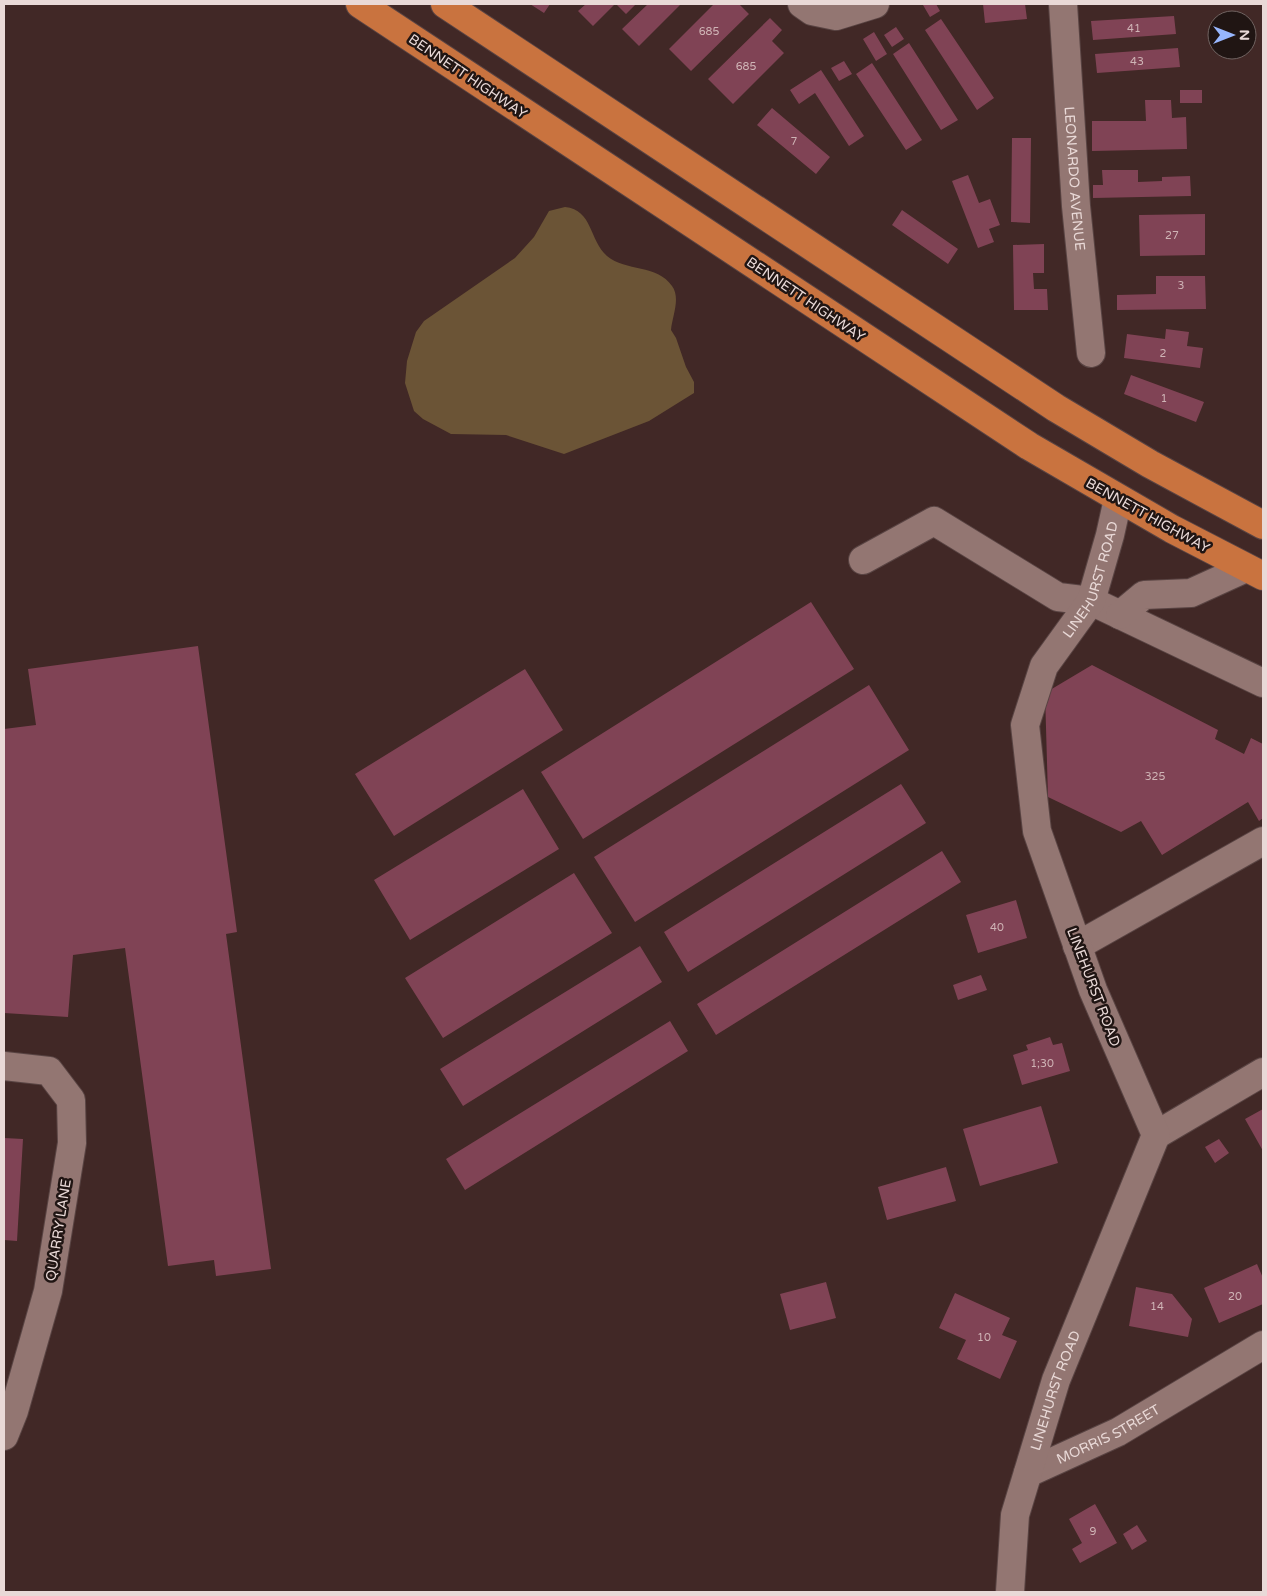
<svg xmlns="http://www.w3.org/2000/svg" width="1267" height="1596" font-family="'Varela Round',sans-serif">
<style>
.green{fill:#6b5436}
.building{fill:#804355}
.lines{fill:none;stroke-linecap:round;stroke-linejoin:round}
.minor-casing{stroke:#594443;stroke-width:30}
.highway-casing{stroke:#594443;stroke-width:30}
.minor{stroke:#937672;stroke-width:28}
.highway{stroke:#c9733f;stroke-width:28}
.labels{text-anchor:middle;stroke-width:5;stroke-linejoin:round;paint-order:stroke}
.number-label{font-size:11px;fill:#cfb4b6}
.street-label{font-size:14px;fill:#e9d9d7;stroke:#201513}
</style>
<rect width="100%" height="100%" fill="#412826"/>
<!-- green -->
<path class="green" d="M565,207C593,210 589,240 607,256C626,272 657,264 672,286C681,298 672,317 671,330L676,338L686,367L694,382V393L649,421L564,454L506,435L451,434L423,419L414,411L405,383L407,361L416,332L424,321L515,258L534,237L549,211Z"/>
<!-- building -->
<path class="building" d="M530,4H550L544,13Z
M586,4H615L593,26L578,11Z
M616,4H636L626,14Z
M648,4H681L639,46L622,29Z
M714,4H739L749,14L691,71L669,49Z
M926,4H936L940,11L930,17L923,5Z
M983,4H1025L1027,19L985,23Z
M1174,16L1176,34L1093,40L1091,21Z
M770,18L782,30L772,41L784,53L733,104L708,79Z
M941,19L994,98L977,110L925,30Z
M896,27L904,39L892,47L884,35Z
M874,32L887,54L876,61L863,39Z
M909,43L958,120L941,130L893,54Z
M1178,48L1180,67L1097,73L1095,54Z
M844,61L852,74L839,81L831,68Z
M872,63L922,140L906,150L856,74Z
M821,70L864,136L849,146L815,93L799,104L790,90Z
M1180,90H1202V103H1180Z
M1145,100H1171L1172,118L1186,117L1187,149L1092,151V121H1146Z
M772,108L830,157L816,174L757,125Z
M1012,138H1031L1030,223L1011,222Z
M1102,170H1138V182L1162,181V177L1190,176L1191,196L1093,198V185H1103Z
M968,175L979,203L990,199L1000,225L989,229L994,242L978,248L952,181Z
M902,210L958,249L948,264L892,225Z
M1205,214V255L1140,256L1139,215Z
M1044,244V273H1033L1034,289H1047L1048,310H1014L1013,245Z
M1156,276H1205L1206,309L1117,310V295L1156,294Z
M1166,329L1189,332L1187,346L1203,348L1200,368L1124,358L1127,334L1165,339Z
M1131,375L1204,402L1196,422L1124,394Z
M811,602L854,669L583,839L541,772Z
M198,646L237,932L226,934L271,1269L216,1276L214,1260L168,1266L125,948L73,955L68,1017L4,1013V729L36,725L28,669Z
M1092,665L1218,730L1215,739L1244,754L1251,738L1263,744V818L1259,821L1248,802L1162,855L1141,821L1121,832L1048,797L1045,693Z
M525,669L563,730L394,836L355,774Z
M869,685L909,750L635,922L594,857Z
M901,784L926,823L688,972L664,932Z
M523,789L559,849L410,940L374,880Z
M942,851L961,882L716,1035L697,1004Z
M574,873L612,933L443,1038L405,978Z
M1016,900L1027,938L978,953L966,915Z
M640,946L662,982L463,1106L440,1069Z
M981,975L987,990L958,1000L953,985Z
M670,1021L688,1051L465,1190L446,1159Z
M1050,1037L1053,1045L1062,1043L1070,1071L1022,1085L1013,1055L1028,1050L1026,1045Z
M1041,1106L1058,1163L980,1186L963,1129Z
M1263,1109V1151L1245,1119Z
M4,1138L23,1139L17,1241L4,1240Z
M1219,1139L1229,1153L1215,1163L1205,1147Z
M946,1167L956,1201L887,1220L878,1187Z
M1257,1264L1263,1278V1304L1219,1323L1204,1288Z
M826,1282L836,1318L790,1330L780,1294Z
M1136,1287L1172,1294L1192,1319L1188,1337L1129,1326Z
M955,1293L1010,1318L1002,1335L1017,1341L1000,1379L957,1359L966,1340L939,1328Z
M1095,1504L1117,1543L1080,1563L1072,1549L1082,1543L1069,1519Z
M1137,1525L1147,1541L1132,1550L1123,1534Z"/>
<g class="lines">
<!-- minor casing -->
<g class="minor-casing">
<g id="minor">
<path d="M802,4L812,11L836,16L875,4"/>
<path id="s1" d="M1063,4L1076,206L1091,353"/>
<path d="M863,560L934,521L1058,597L1091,601L1263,683"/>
<path d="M1120,615L1144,595L1191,593L1246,568"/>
<path d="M1077,946L1263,841"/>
<path d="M4,1066L49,1071L71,1100L72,1143L48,1291L14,1411L4,1436"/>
<path d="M1156,1135L1263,1072"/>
<path id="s2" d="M1028,1473L1118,1432L1263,1345"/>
<path id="s3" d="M1010,1592L1015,1515L1056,1380L1156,1135L1093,990L1037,831L1025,725L1044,666L1091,601L1110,535L1118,499"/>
</g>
</g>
<!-- highway casing -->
<g class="highway-casing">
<path id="highway" d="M360,4L1029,446L1172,529L1263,576
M445,4L1056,408L1150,464L1263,525"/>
</g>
<!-- minor -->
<use href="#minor" class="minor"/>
<!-- highway -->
<use href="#highway" class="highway"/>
</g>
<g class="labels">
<!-- number labels -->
<g class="number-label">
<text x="1134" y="32">41</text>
<text x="709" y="35">685</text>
<text x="1137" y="65">43</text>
<text x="746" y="70">685</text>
<text x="794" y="145">7</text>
<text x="1172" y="239">27</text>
<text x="1181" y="289">3</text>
<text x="1163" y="357">2</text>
<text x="1164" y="402">1</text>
<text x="1155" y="780">325</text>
<text x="997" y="931">40</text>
<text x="1042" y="1067">1;30</text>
<text x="1235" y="1300">20</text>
<text x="1157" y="1310">14</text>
<text x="984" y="1341">10</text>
<text x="1093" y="1535">9</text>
</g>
<!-- street labels -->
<g class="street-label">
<text transform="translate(468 76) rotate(34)" y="5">BENNETT HIGHWAY</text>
<text dy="5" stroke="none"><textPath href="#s1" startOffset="175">LEONARDO AVENUE</textPath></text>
<text transform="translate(806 299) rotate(34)" y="5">BENNETT HIGHWAY</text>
<text transform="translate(1148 515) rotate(29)" y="5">BENNETT HIGHWAY</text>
<text dy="5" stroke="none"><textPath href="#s3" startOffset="1078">LINEHURST ROAD</textPath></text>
<text transform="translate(1094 987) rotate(69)" y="5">LINEHURST ROAD</text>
<text transform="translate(58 1230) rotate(-81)" y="5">QUARRY LANE</text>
<text dy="5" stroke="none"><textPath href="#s3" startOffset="208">LINEHURST ROAD</textPath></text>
<text dy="5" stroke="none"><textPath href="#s2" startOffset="89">MORRIS STREET</textPath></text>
</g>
</g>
<!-- border -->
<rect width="1267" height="1596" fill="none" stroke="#e9d9d7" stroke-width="10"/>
<!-- north arrow -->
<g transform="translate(1232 35) rotate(90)"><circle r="24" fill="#201513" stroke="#706361"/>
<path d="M0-4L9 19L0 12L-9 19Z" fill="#97b6fd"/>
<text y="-8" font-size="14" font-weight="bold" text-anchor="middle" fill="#e9d9d7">N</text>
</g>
</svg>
